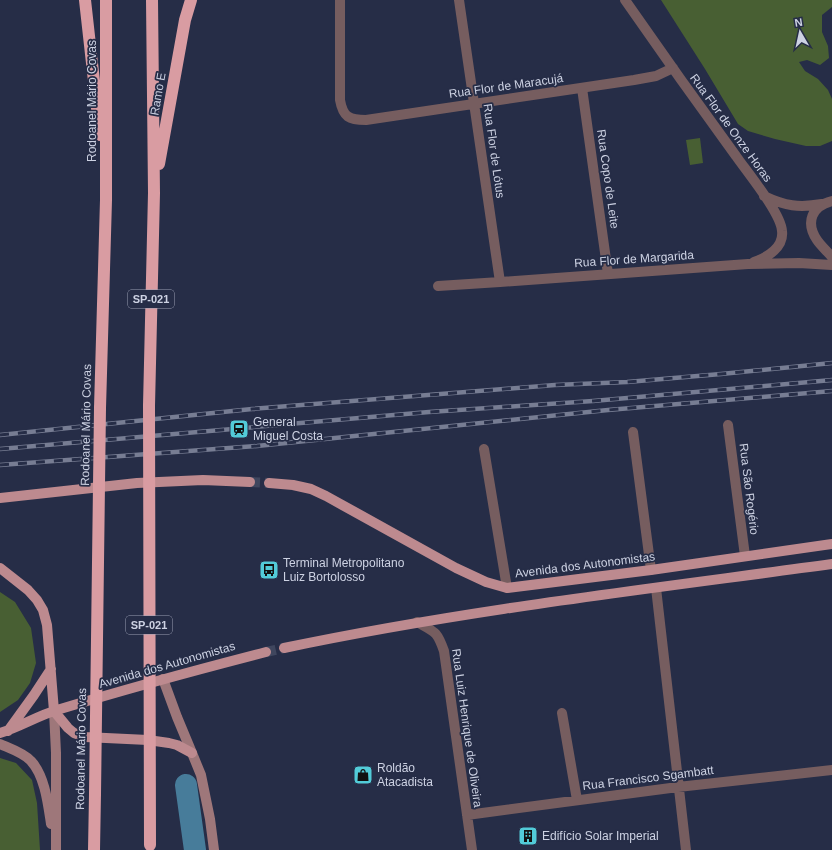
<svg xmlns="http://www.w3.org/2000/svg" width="832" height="850" font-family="Arial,sans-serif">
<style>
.green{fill:#485f33}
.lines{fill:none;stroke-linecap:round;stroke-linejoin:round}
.river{stroke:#477c9a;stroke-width:22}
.primary-tunnel{stroke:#3f465e;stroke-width:10;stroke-dasharray:10 5;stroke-linecap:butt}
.street{stroke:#765d5f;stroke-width:10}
.secondary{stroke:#9e777a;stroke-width:10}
.primary{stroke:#bd8a8f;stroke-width:10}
.highway{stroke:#d99ca2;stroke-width:12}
.rail-casing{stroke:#777d93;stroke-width:4.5}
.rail{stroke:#262d47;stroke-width:3;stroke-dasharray:9;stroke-linecap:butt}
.highway-bridge{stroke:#d99ca2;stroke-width:12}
.labels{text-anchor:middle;stroke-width:3.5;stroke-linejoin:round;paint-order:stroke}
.shield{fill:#262d47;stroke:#9ba0b4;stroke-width:1}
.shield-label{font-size:11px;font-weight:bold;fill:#cdd2e3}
.street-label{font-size:12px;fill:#cdd2e3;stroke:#262d47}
.poi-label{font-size:12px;fill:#cdd2e3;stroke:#262d47;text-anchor:start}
</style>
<rect width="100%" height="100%" fill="#262d47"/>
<!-- green -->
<path class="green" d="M661,0H832V7L822,15V32L828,46L829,58L820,65L807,60L799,62L805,71L818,79L828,90L832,99V141L820,146H806L775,139L748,131L738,124L705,69Z
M700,138L703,163L690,165L686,140Z
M0,592L15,602L31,628L36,663L30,683L18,700L0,712Z
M0,758L16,763L32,780L37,803L40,850H0Z"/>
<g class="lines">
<!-- river -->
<path class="river" d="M186,785L195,850"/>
<!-- primary-tunnel -->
<path class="primary-tunnel" d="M250,482L269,483
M266,652L284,648"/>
<!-- street -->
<path class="street" d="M340,0V100C343,117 349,120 366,120L634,80L656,76L673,68
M459,0L500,282
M625,0C661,52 698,104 736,156C747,172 781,213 782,231C784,247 768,257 754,262
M582,88L608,274
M764,196C785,206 799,208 822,204
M832,201C812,206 805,222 817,240C821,246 827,251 832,257
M438,286L500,282L748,264L799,263L832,265
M728,425L745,556
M633,432L651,570
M484,449L507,588
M656,588L686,850
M417,622C435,632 437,631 444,651L472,850
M562,713L577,800
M467,815L678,787L832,770"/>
<!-- secondary -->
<path class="secondary" d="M163,679L177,717L192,753L201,775L210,819L214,850
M54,711L56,753V850
M0,744C9,748 24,753 31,761C45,776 48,804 51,824"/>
<!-- primary -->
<path class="primary" d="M269,483L293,485L311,489L326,496L456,568L486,582L507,588L651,570L832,544
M0,498L137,483L203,480L250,482
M0,568L28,590L37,600L43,610L47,625L54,711L68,728L74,733L85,737L148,740L169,743L177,745L192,753
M284,648C465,610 649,589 832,564
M8,731L34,695L51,669
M0,733C20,727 37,716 57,710C126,689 196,670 266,652"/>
<!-- highway -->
<path class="highway" d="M85,0L100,135
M159,164L185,20L191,0
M149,406L154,193L152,0
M100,408L106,200V0
M94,850L95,794"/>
<!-- rail casing -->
<g class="rail-casing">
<path id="rail" d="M0,435L252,409L555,385L627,382L721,374L832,363
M0,449L429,412L593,401L832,380
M0,465L257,446L608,410L832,391"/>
</g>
<!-- rail -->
<use href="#rail" class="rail"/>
<!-- highway-bridge -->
<path class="highway-bridge" d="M149,406L150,845
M95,794L100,408"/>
</g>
<!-- icons -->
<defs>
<g id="station-square" transform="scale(1)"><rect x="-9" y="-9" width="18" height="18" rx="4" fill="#52cbd8" stroke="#262d47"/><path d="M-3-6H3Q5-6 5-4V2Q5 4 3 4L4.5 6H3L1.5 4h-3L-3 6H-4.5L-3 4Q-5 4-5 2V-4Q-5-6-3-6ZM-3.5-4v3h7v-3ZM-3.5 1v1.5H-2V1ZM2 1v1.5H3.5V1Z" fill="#111"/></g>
<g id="bus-square" transform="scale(1)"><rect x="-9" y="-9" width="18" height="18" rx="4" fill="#52cbd8" stroke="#262d47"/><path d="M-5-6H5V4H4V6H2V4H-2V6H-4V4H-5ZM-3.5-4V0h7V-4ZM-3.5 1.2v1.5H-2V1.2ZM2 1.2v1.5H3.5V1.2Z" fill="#111"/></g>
<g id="shop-square" transform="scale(1)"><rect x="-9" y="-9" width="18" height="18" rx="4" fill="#52cbd8" stroke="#262d47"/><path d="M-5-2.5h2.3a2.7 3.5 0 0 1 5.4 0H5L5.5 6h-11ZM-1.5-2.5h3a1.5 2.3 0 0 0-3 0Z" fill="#111"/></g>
<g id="building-square" transform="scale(1)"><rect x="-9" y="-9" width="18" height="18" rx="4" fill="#52cbd8" stroke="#262d47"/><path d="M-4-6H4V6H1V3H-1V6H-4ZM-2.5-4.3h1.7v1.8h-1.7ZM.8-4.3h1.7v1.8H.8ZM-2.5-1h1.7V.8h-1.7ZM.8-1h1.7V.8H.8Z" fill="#111"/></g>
</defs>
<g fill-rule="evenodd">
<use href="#station-square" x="239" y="429"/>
<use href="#bus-square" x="269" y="570"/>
<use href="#shop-square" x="363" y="775"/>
<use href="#building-square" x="528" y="836"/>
</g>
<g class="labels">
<!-- shield labels -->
<g class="shield">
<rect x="128" y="290" width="46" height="18" rx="3"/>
<rect x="126" y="616" width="46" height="18" rx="3"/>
</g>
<g class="shield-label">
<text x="151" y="303">SP-021</text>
<text x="149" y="629">SP-021</text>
</g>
<!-- street labels -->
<g class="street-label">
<text transform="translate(506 86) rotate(-8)" y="4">Rua Flor de Maracujá</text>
<text transform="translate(158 94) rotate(-80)" y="4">Ramo E</text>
<text transform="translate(92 101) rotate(-90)" y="4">Rodoanel Mário Covas</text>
<text transform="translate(731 128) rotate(54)" y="4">Rua Flor de Onze Horas</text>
<text transform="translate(494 151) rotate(82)" y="4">Rua Flor de Lótus</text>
<text transform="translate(608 179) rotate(82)" y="4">Rua Copo de Leite</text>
<text transform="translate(634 259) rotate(-4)" y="4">Rua Flor de Margarida</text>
<text transform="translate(86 425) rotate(-89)" y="4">Rodoanel Mário Covas</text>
<text transform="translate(749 489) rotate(83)" y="4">Rua São Rogério</text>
<text transform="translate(585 565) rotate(-7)" y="4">Avenida dos Autonomistas</text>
<text transform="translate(167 665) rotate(-16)" y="4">Avenida dos Autonomistas</text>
<text transform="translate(467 728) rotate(82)" y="4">Rua Luiz Henrique de Oliveira</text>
<text transform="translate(81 749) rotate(-89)" y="4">Rodoanel Mário Covas</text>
<text transform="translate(648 778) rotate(-7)" y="4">Rua Francisco Sgambatt</text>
</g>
<!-- poi labels -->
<g class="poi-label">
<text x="253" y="426">General<tspan x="253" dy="14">Miguel Costa</tspan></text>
<text x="283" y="567">Terminal Metropolitano<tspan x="283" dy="14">Luiz Bortolosso</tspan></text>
<text x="377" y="772">Roldão<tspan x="377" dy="14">Atacadista</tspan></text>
<text x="542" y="840">Edifício Solar Imperial</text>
</g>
</g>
<!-- north arrow -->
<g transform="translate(800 32) rotate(351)" stroke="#262d47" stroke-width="3" paint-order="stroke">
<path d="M0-3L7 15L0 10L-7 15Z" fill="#cdd2e3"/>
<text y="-6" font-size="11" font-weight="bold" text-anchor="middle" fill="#cdd2e3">N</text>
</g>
</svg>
